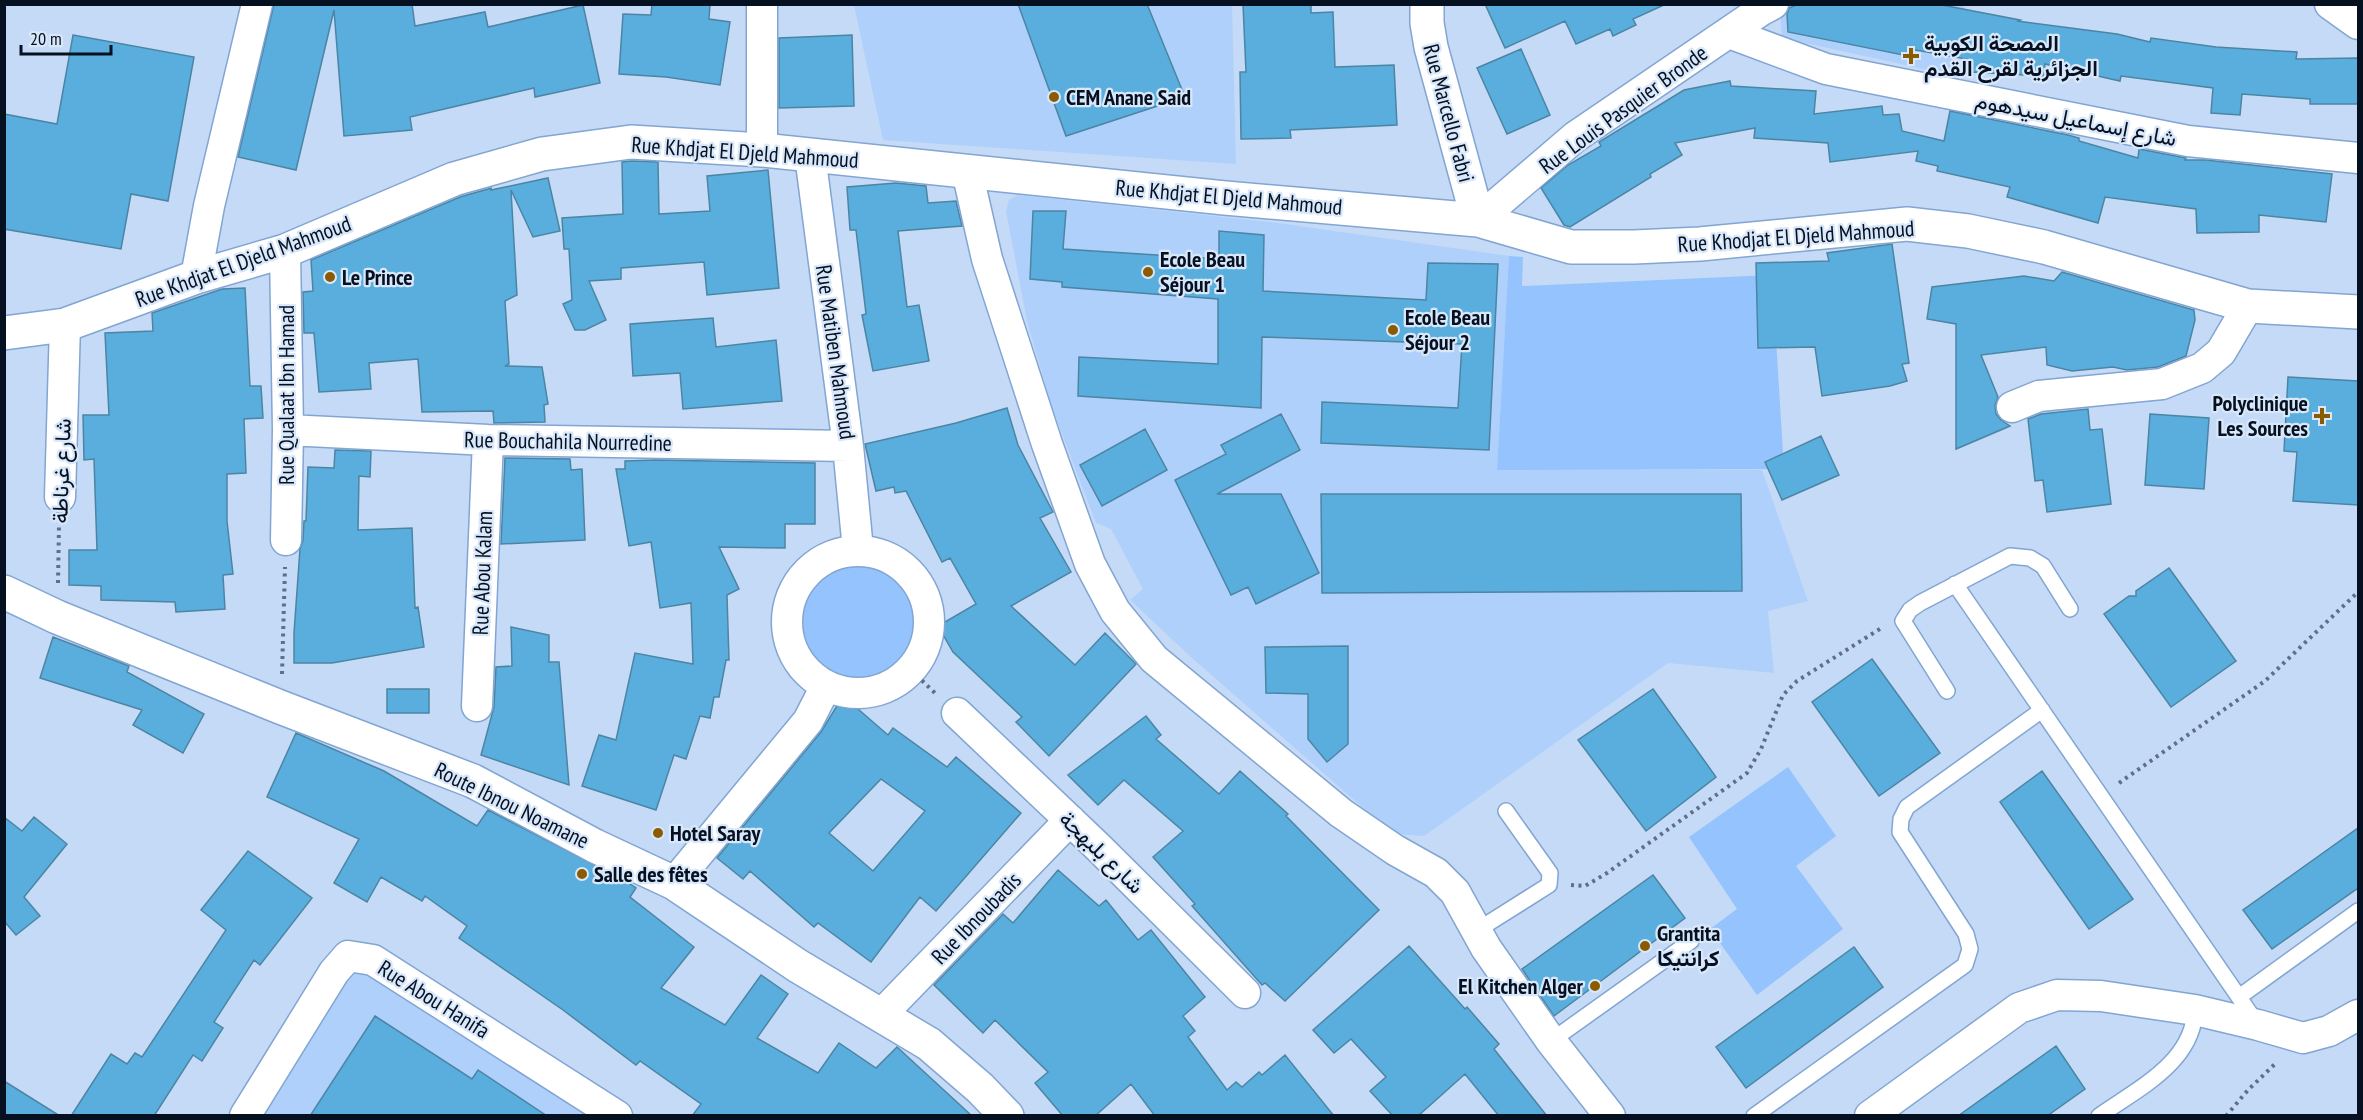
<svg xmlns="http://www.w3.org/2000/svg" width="2363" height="1120" font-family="'PT Sans Narrow',Vazirmatn,sans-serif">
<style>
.built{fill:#afd0fb}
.green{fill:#95c3fd}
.building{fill:#59aedd;stroke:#4c85a4;stroke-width:1.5;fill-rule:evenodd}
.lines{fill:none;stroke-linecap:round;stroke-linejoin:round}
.service-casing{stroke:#82a5d2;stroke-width:18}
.minor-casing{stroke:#82a5d2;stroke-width:33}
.tertiary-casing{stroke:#82a5d2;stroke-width:36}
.path{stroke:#5f6f85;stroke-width:4;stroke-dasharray:3 4.5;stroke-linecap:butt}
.service{stroke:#fff;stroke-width:15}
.minor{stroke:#fff;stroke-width:30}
.tertiary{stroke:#fff;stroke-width:33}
.poi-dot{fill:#8a5b00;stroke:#d8e7fa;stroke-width:2}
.labels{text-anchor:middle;stroke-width:4.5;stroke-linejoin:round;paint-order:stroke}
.poi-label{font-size:22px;font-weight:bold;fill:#051020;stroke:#d8e7fa;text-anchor:start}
.street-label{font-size:22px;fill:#051020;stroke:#d8e7fa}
</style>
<rect width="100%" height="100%" fill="#c4daf7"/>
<!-- built -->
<path class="built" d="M1791,4H1956L1965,7L1951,75L1782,38L1780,9Z
M854,5H1232L1236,164L883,140Z
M1018,195L1278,223L1509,256L1497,470H1762L1808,601L1768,611L1774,673L1668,663L1424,836L1393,834L1191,657L1130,600L1143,589L1111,529L1096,523L1051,405L1027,321L1006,211L1009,200Z
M355,963L587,1115L261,1116Z"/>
<!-- green -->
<path class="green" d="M1509,256L1523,257L1522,286L1772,275L1784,469L1497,470Z
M803 622a57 57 0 1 1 114 0a57 57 0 1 1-114 0Z
M1788,767L1836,836L1796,866L1843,929L1757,995L1710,929L1737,909L1689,837Z"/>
<!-- building -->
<path class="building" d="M274,4H412L415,26L485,12L488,27L583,5L600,83L535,97L534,88L410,117L412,130L344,136L334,10L296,170L238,157Z
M652,4H710L709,19L730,22L720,85L666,77L619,74L623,14L651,15Z
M1018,4H1147L1185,97L1066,136Z
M1243,4H1311V13L1333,12L1335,67L1394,65L1397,125L1290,130L1291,138L1241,139L1240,72H1246Z
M1485,4H1666L1633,19L1636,25L1613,36L1610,29L1576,44L1565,21L1505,48Z
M1798,4H1937L2020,20L2017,21L2117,34L2150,42L2151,38L2216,47L2297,52L2296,59L2358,58V104H2310V99L2242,94L2240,115L2211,113L2213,88L2121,76L2120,81L2045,64L2044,76L1971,72L1972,60L1910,49L1908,56L1788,32L1787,14L1789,8Z
M73,35L194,57L168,201L131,194L121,249L4,229V114L57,124Z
M852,35L854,106L779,108V38Z
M1521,49L1550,115L1507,134L1477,68Z
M1730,81L1731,86L1816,91L1814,114L1882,106L1883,115L1899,114L1902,131L1944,141L1950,111L2068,135L2079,138V141L2138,158L2139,149L2186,158L2185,160H2206L2332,174L2326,222L2259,215V232L2197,233L2196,209L2105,197L2098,223L2007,197L2010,187L1937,171L1938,166L1916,161L1918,151L1830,162L1828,143L1754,138L1755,128L1675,143L1682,155L1650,174L1651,177L1570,227L1564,225L1541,188L1568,165L1601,146L1599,142L1684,90Z
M632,161L658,162L659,214L710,211L707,176L768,170L779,288L707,295L704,262L621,268V279L589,281L606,320L585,330H575L563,304L572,300L569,249H564L562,218L623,214L622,162Z
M548,178L560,231L533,237L511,190L517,295L505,301L509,364L505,366L542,367L548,404L544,405L545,422L494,423L493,411L422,412L418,359L369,363L371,389L319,392L314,333H304L303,292L313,291L311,260L460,197L488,189L491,188V190Z
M896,183L926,186L928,203L956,201L962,226L898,231L907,307L919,305L929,361L873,371L862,315L866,314L856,230H850L847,187Z
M1033,211H1066L1063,249L1219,259V231L1264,235L1263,291L1426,300L1428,263L1498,264L1489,450L1321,443L1322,402L1458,408L1462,344L1262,337L1261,408L1078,396L1079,357L1218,364V299L1062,287V282L1030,279Z
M1892,244L1909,363L1902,364L1907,381L1890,386L1822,396L1815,347L1758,348L1756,263L1829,261L1827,253Z
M2062,272L2194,310L2195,320L2186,356L2158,367L2127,370L2113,367L2072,371L2047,365L2046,347L1981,355L1998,397L1995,405L1996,414L2001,420L2010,426L1956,449V324L1927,319L1932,287L2024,276L2054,281Z
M245,288L250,386H261L263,418L244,419L246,473L227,474V521L233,574L223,575L225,609L176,612L175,602L101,600V586L69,585V550H97L94,459L84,460L83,415H109L105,333L153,331L152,313L222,289Z
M713,318L716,347L776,340L782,401L683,409L680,373L633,376L630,324Z
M2288,377L2358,381V505L2293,501L2297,452L2284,451Z
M1007,408L1018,445L1053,512L1040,518L1071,572L1011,606L1075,665L1105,633L1136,664L1049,756L1016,722L1022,717L953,652L938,626L976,604L950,558L942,562L906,491L895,493L894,487L876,491L865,444L956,423Z
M2088,409L2090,430L2102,429L2111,504L2047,512L2043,480L2035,481L2028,419L2041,414Z
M1281,414L1300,450L1217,494H1281L1319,573L1256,604L1248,587L1231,595L1175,480L1226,454L1221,445Z
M2150,414L2209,418L2204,489L2145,485Z
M1145,429L1167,470L1102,506L1080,465Z
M1821,436L1839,475L1782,500L1765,462Z
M335,450L371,451L370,477L359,476L358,530L412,528L415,608L418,607L424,647L332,663H294V633L300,549L303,540L304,521H306L308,467L334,468Z
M505,458L570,459L571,470L582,469L585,540L501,544Z
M656,460L815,463V524H785V548L719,547L739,589L727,595L729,660H726L719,697H714L710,718L700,716L686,759L674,755L656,810L582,786L599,735L616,740L635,653L693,664L691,603L660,608L651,542L629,546L616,469H625V461Z
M1321,494H1741L1742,591L1322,593Z
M2169,568L2236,661L2171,707L2104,614L2129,596H2136V591Z
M511,627L549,635V662H559L569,785L481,755L494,707L496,667L512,666Z
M53,637L129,666L127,672L204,714L183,753L133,725L142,710L40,678Z
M1348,646V744L1327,762L1308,739V694L1266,693L1265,647Z
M1872,659L1940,753L1879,796L1812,702Z
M387,689H429V713H387Z
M1653,689L1716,777L1646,831L1578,740Z
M843,696L888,735L893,728L947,767L956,757L1021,813L936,911L920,897L871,962L818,923L814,927L750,871L743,879L717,858L821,732ZM881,779L925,811L873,871L829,833Z
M1146,716L1161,735L1156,739L1219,794L1240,771L1288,814L1286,816L1379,910L1285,1001L1265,983L1262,985L1192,906L1195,904L1153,857L1183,831L1124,780L1098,805L1068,775Z
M296,733L384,771L477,826L488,810L624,880L636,888L630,897L694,947L661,988L725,1025L761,975L788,994L757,1038L818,1073L839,1043L876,1068L897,1047L972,1116H692L701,1104L640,1061L636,1065L563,1010L459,938L467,926L425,896L422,901L381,877L367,902L334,883L359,839L267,797Z
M2042,771L2133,899L2089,929L2000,802Z
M4,817L22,831L34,817L67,844L24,897L40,916L16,935L4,921Z
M2358,828V888L2272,949L2243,910Z
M248,851L312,898L260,965L254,960L214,1022L223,1028L202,1061L193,1055L154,1116H71L111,1054L127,1064L135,1053L142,1057L226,930L201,910Z
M1058,870L1099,906L1106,900L1138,940L1151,930L1205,997L1183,1016L1195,1031L1188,1037L1227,1090L1236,1082L1242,1087L1259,1072L1262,1075L1285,1055L1334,1116H1155L1131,1084L1095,1116H1063L1035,1083L1048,1072L995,1020L983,1033L934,985L1003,914L1013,923Z
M1653,875L1685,918L1554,1016L1522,969Z
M1409,946L1465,1009L1467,1007L1499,1044L1494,1049L1547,1116H1499L1465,1074L1418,1116H1393L1370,1091L1386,1077L1351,1039L1334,1053L1313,1030Z
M1854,947L1883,987L1746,1088L1716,1047Z
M375,1016L472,1079L478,1070L547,1116H310Z
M2056,1046L2085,1089L2047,1116H1958Z
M4,1081L60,1116H4Z"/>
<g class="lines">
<!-- service casing -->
<g class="service-casing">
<path id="service" d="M1955,584L2256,1022
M1947,691L1903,621L1910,610L1920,603L2010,556L2030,558L2043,566L2070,609
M1476,931L1549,885L1550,873L1506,811
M2239,997L2358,911
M1551,1041L1691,941
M1754,1116L1965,965L1970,949L1966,934L1900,832L1901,819L1907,807L2042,710
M2099,1116C2137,1089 2193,1063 2195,1010"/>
</g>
<!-- minor casing -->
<g class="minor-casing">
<path id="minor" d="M762,4V150
M2330,4L2358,24
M1729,33L1826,69L2188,141L2358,158
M810,155L848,446L858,550
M967,171L987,259L1047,444L1090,564L1115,611L1154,659L1341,813L1395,850L1436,873L1455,892L1486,948L1551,1041L1610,1116
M1478,220L1575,137L1760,11L1773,4
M285,251L288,430L286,540
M196,277L209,206L257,4
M2012,407L2039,396L2162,384L2202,368L2221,352L2248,306
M288,430L488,440L848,446
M60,497L65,325
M787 622a71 71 0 1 1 142 0a71 71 0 1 1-142 0Z
M477,706L488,440
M957,713L1098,847L1245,993
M674,883L808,721L826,686
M881,1015L1070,820
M245,1116L334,972L348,956L373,960L617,1116
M1870,1116L2019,1008L2057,995L2101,996L2195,1010L2258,1025L2303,1038L2329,1031L2358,1015"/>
</g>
<!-- tertiary casing -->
<g class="tertiary-casing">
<path id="tertiary" d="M1427,4V23L1431,47L1478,220
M4,333L65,325L196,277L285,251L454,179L542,154L631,142L762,150L1225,198L1478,220L1571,247H1634L1700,244L1907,224L1968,231L2044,247L2248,306L2358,312
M4,592L57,617L280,707L473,781L595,846L674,883L798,966L929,1044L980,1088L1007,1116"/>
</g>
<!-- path -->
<path class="path" d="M58,583L59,525
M911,670L936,694
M282,674L285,567
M2119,783L2265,681L2358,592
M1571,885L1585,886L1607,873L1747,773L1761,749L1783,695L1797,681L1883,627
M2226,1116L2248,1090L2277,1062"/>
<!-- service -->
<use href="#service" class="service"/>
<!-- minor -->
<use href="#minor" class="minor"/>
<!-- tertiary -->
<use href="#tertiary" class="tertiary"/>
</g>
<!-- markers -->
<g class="poi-dot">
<path d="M1908 47h6v6h6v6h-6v6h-6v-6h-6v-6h6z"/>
<circle cx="1054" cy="97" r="6"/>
<circle cx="1148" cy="272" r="6"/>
<circle cx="330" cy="277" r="6"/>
<circle cx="1393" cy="330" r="6"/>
<path d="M2319 407h6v6h6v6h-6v6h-6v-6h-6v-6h6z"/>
<circle cx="658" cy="833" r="6"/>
<circle cx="582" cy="874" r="6"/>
<circle cx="1645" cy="946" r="6"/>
<circle cx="1595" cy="986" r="6"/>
</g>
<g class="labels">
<!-- poi labels -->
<g class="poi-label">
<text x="1924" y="51">المصحة الكوبية<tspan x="1924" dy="25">الجزائرية لقرح القدم</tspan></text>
<text x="1066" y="105">CEM Anane Said</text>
<text x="1160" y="267">Ecole Beau<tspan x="1160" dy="25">Séjour 1</tspan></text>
<text x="342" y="285">Le Prince</text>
<text x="1405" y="325">Ecole Beau<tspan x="1405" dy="25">Séjour 2</tspan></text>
<text x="2308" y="411" text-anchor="end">Polyclinique<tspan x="2308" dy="25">Les Sources</tspan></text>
<text x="670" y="841">Hotel Saray</text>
<text x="594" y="882">Salle des fêtes</text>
<text x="1657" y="941">Grantita<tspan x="1657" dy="25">كرانتيكا</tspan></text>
<text x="1583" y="994" text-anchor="end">El Kitchen Alger</text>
</g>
<!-- street labels -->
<g class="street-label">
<text transform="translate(1623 109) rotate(-36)" y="8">Rue Louis Pasquier Bronde</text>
<text transform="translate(1449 113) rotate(75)" y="8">Rue Marcello Fabri</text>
<text transform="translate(2076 119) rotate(11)" y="8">شارع إسماعيل سيدهوم</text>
<text transform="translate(745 152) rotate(4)" y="8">Rue Khdjat El Djeld Mahmoud</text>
<text transform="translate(1229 197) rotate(5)" y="8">Rue Khdjat El Djeld Mahmoud</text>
<text transform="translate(1796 236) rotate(-4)" y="8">Rue Khodjat El Djeld Mahmoud</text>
<text transform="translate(243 261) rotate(-20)" y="8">Rue Khdjat El Djeld Mahmoud</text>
<text transform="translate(836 352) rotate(82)" y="8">Rue Matiben Mahmoud</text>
<text transform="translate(286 395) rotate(-90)" y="8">Rue Qualaat Ibn Hamad</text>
<text transform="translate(568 441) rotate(1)" y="8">Rue Bouchahila Nourredine</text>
<text transform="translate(61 471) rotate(-88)" y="8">شارع غرناطة</text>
<text transform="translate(482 573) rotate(-88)" y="8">Rue Abou Kalam</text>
<text transform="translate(512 805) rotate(26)" y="8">Route Ibnou Noamane</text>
<text transform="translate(1102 852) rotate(44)" y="8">شارع بلبهجة</text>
<text transform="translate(976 918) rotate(-46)" y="8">Rue Ibnoubadis</text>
<text transform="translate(434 999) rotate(32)" y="8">Rue Abou Hanifa</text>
</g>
</g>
<!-- border -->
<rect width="2363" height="1120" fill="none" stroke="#051020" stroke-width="12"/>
<!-- scale -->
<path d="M21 45v9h90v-9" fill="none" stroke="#051020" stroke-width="3"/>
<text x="30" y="45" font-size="18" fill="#051020" stroke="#d8e7fa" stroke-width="4.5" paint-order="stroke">20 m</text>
</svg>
